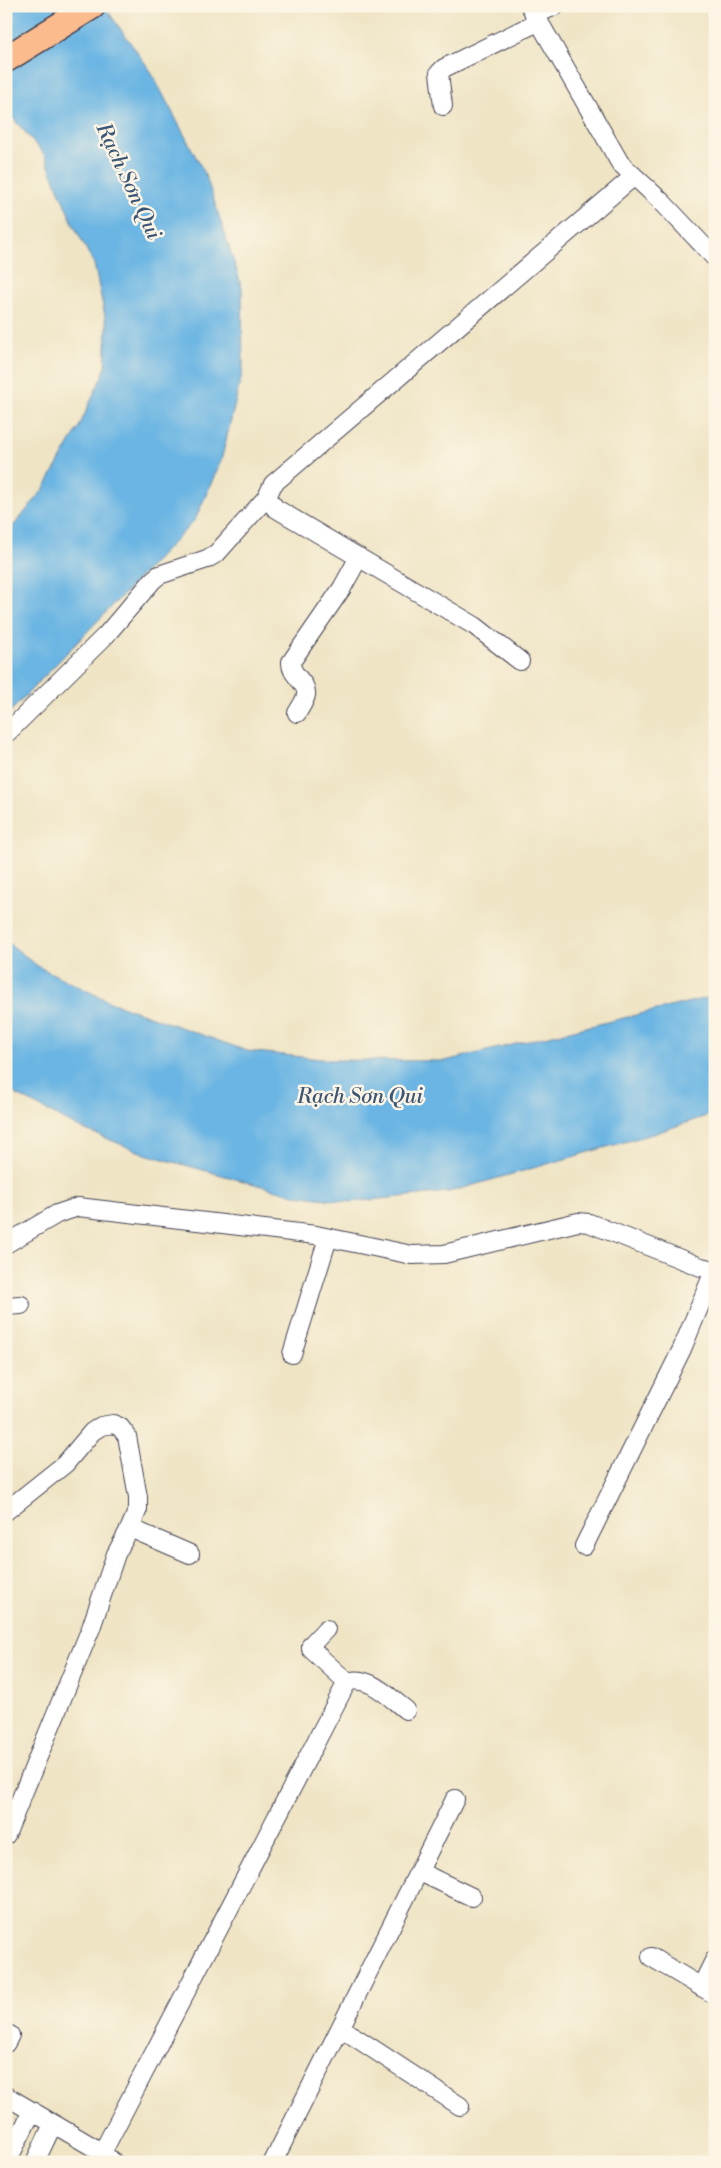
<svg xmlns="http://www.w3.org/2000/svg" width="721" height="2168" font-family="'Libre Bodoni',serif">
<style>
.water{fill:#6ab5e3;stroke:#466c8f}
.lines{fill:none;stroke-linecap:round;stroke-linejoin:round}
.minor-casing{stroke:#413f50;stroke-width:20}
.highway-casing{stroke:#413f50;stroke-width:29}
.minor{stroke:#fff;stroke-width:18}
.highway{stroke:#fbbb8d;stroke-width:26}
.labels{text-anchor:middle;stroke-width:5;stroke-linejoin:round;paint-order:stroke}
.water-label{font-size:21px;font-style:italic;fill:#3b5576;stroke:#fcf5e5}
</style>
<rect width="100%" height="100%" fill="#fcf5e5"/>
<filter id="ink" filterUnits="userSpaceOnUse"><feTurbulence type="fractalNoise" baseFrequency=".02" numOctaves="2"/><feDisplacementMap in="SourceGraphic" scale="10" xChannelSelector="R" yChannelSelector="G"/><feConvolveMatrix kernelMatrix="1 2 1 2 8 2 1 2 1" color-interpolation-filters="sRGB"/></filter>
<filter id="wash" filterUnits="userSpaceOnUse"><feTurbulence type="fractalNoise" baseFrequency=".0096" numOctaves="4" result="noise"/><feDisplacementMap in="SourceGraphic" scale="20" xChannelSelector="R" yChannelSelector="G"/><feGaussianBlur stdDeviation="1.12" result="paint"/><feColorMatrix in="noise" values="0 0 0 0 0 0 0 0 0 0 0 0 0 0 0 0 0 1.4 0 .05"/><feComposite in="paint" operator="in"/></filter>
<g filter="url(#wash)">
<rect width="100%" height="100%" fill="#efe4c4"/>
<!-- water -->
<path class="water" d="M6,6H104L150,70L206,176L242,287L243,370L221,461L195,520L6,716V535L43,490L79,427L105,369L107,325L94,264L72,222L44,154L6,110Z
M6,941L39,967L110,1002L247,1051L330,1060L445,1061L715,996V1113L656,1133L449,1192L350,1202L295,1195L148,1155L78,1127L6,1089Z"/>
</g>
<g filter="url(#ink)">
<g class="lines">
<!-- minor casing -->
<g class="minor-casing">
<path id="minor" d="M530,6L620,163L662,202L715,258
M534,15L555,6
M443,106L439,73L444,68L538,22
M267,497L275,508L475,626L520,661
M297,713C300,708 305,701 306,695C308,682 290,676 291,662L342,588L359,557
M8,732L106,635L153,580L159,575L207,559L217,553L267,497L273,484L633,177
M6,1244L57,1214L78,1207L316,1235L412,1255L444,1254L578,1222L589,1223L701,1267L715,1270
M6,1306L21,1305
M292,1354L328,1238
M6,1511L65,1464L92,1432L101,1426L113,1424L120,1427L127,1436L138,1497V1509L130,1528L116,1554L91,1628L6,1835
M130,1528L190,1554
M584,1546L682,1349L714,1271
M326,1629L311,1645V1649L347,1682
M420,1872L472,1897
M651,1957L715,1995
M701,1987L715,1959
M341,2028L460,2106
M6,2043L10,2035
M6,2096L93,2147L113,2162
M102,2153L347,1682C368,1674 390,1698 406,1710
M7,2162L32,2111
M35,2162L53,2124
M273,2162L455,1799"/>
</g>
<!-- highway casing -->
<g class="highway-casing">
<path id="highway" d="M6,59L92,6"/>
</g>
<!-- minor -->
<use href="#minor" class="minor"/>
<!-- highway -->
<use href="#highway" class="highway"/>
</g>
</g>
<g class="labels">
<!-- water labels -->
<g class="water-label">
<text transform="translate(129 181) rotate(65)" y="7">Rạch Sơn Qui</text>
<text x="360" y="1103">Rạch Sơn Qui</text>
</g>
</g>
<!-- margin -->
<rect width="721" height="2168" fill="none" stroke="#fcf5e5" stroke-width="25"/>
</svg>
